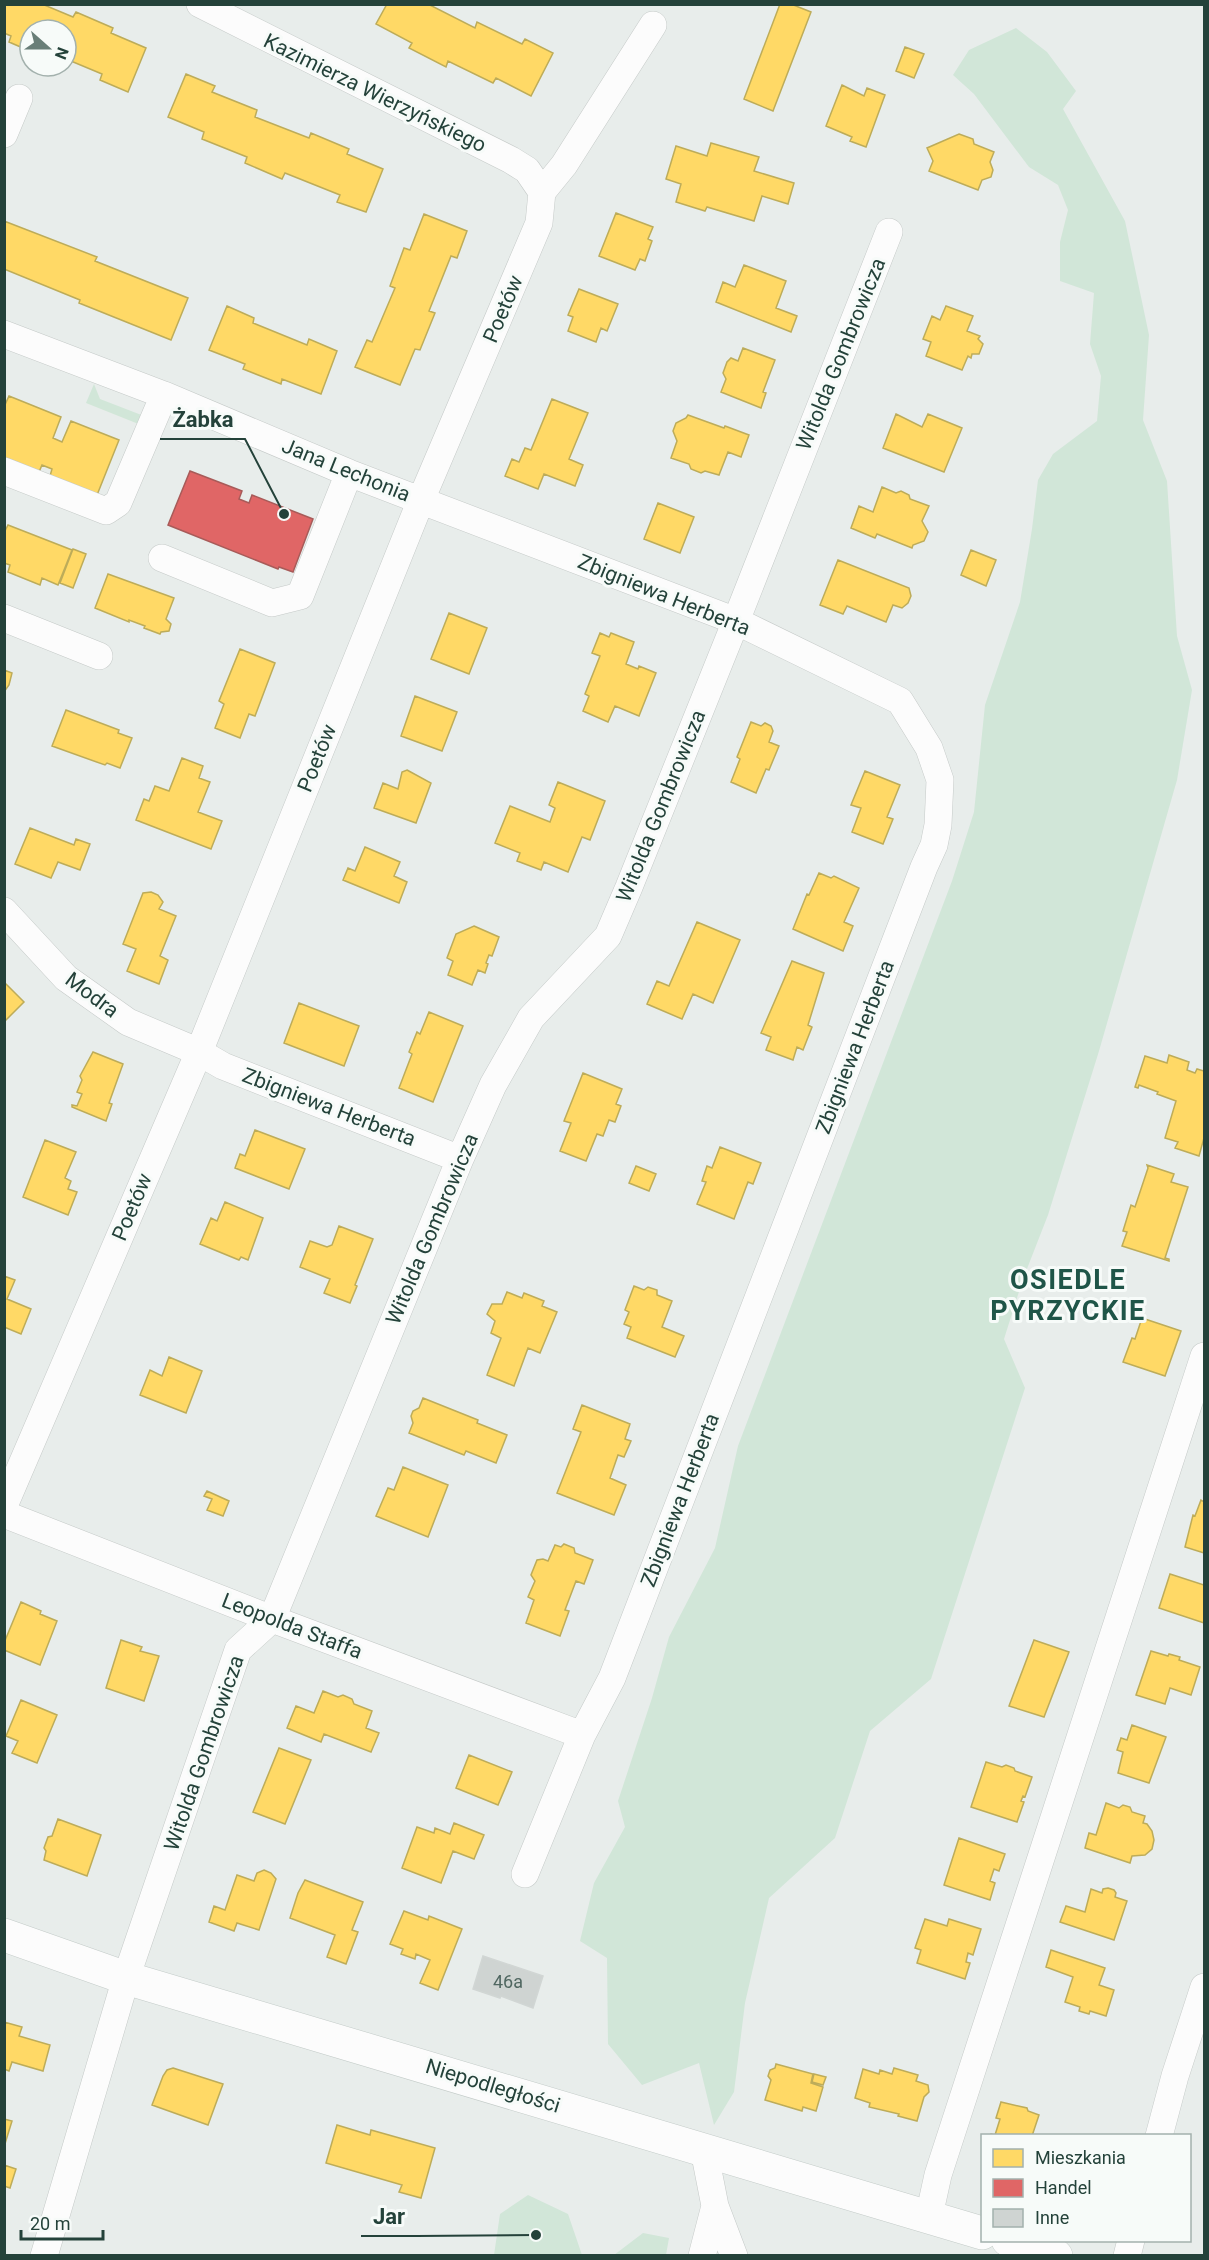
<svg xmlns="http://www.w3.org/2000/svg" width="1209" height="2260" font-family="Roboto,sans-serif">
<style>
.green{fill:#d1e6d8}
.homes{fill:#ffd966;stroke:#bdac59;stroke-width:1.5}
.shops{fill:#e06666;stroke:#a85b59;stroke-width:1.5}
.building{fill:#cfd4d2;stroke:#d1d6d4;stroke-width:1.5}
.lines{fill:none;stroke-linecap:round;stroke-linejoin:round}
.street-casing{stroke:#c5cac8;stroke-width:28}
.secondary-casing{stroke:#c3cbc8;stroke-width:34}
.street{stroke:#fcfcfc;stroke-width:27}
.secondary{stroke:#fcfcfc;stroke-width:33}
.labels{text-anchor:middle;stroke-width:6;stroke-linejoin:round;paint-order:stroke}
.number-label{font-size:18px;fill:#506761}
.street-label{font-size:21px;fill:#24423a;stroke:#f7fbf9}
.district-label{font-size:27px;font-weight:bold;letter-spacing:1.5px;fill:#1f5548;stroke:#f7fbf9}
.leader{fill:none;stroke:#24423a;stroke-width:2}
.callout-dot{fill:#24423a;stroke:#f7fbf9;stroke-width:2}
.callout-label{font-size:22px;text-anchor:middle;font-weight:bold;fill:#24423a;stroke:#f7fbf9;stroke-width:6;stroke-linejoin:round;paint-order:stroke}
</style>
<rect width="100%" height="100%" fill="#e8edeb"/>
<!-- green -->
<path class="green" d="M1016,28L1047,52L1076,91L1063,109L1125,221L1149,335L1143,420L1167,481L1177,636L1192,690L1177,780L1099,1051L1048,1215L1023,1279L1004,1339L1025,1388L931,1679L870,1731L835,1838L769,1898L745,2003L734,2092L714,2125L699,2063L642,2085L608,2044L607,1958L580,1941L594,1883L625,1827L618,1801L652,1698L669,1637L715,1548L738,1446L952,881L974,812L985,705L1020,602L1032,529L1038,480L1053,454L1097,421L1101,376L1090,344L1094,293L1060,281V242L1068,210L1058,185L1029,167L974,94L953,75L969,50Z
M94,384L100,399L144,416L141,425L86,403Z
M528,2195L568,2214L582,2255H494L500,2214Z
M643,2233L669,2238L666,2255H614Z"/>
<!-- homes -->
<path class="homes" d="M4,4H42L73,17L76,12L113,28L111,33L146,48L128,92L100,80L102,74L66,59V30H30V51L9,42L11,36L4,33Z
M387,4H428L475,28L477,22L522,44L525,39L553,53L531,96L496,78L493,83L448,61L446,67L409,48L412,43L376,24Z
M780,4H791L811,12L773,111L744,99Z
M905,47L924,54L914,78L896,71Z
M186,74L215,86L212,92L257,110L255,117L309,138L311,133L349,149L347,154L383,169L366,212L337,202L340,195L285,173L282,179L245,163L247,157L202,139L204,132L168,117Z
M842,85L864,96L867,88L885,95L866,147L850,141L852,137L826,126Z
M959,134L973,139L974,144L994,152L990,162L993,170L991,177L982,180L978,190L929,171L933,161L927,148Z
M711,143L759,157L754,171L794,183L788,204L762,196L754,221L707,207L705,211L676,202L681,184L666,179L676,146L707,156Z
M616,213L653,227L648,239L652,241L645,261L640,259L635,270L599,256Z
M424,214L467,231L457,258L451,256L429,311L435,313L420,350L415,349L400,385L355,367L367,340L372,342L395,288L390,286L404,248L410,250Z
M4,221L97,257L95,261L188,298L171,340L79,303L80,300L4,269Z
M744,265L786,281L776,308L797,316L791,332L716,302L723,282L735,287Z
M579,289L618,304L607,331L601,328L596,342L568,331L573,317L568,315Z
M227,306L254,318L253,323L307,345L309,339L337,351L321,394L282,379L281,384L243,369L245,364L209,350Z
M946,306L973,316L967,331L980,336L978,339L983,344L979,354H972L971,358L968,356L962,370L926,356L931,342L923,339L932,316L940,320Z
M743,348L775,360L763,392L766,393L761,408L721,392L726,379L723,373L727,362L731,358L738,361Z
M9,396L61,417L53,438L62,442L71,421L119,440L97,495L50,476L52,469L42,465L39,472L4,458V407Z
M552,399L588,413L569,459L583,465L575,486L544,474L538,489L505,476L512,459L519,462L525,448L531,450Z
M896,414L922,427L928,414L962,428L944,472L883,448Z
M688,415L724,428L725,426L749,435L741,457L728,452L719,475L705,471L701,473L691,469L689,464L671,458L677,441L673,431L676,423L686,418Z
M882,487L896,493L901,491L909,495L910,499L929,506L922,521L928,532L924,541L913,545L912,548L877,534L875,538L851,528L859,506L873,512Z
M658,503L694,517L680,553L644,539Z
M8,525L72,550L58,585L42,578L40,585L8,572L10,565L4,563V533Z
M73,549L86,554L73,588L60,583Z
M971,550L996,560L986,586L961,575Z
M838,560L909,588L911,596L908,603L902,608L893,605L886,622L847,606L843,614L820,605Z
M108,574L174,598L166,619L171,624L169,631L161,632L160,634L144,628L145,626L129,620V622L95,608Z
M449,613L487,628L469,674L431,659Z
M600,633L609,637L611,633L634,642L626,664L638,669L639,666L656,673L639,716L615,706L608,722L583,711L589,696L585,694L600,656L592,653Z
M240,649L275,663L255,716L249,714L240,738L215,728L224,704L219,701Z
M4,670L12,673L9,685L4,692Z
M415,696L457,712L442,751L401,736Z
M66,710L119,730L118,733L132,738L120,768L107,763L105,765L52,746Z
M751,722L761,726L765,723L771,726L773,731L769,742L779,746L769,770L766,769L756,793L731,782L740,759L737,757Z
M182,758L203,766L199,778L210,782L198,812L222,821L211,849L136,820L144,799L149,801L155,786L169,791Z
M407,770L431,783L416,823L374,808L383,783L398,789L402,772Z
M865,771L900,785L887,817L893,819L883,844L852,832L861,808L851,805Z
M558,782L605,801L590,840L582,837L568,872L544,862L541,870L517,861L520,853L495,843L510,806L550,822L555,808L549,805Z
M30,828L74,845L76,839L90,844L80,870L58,862L51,878L15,864Z
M365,847L400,862L394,876L407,882L399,903L343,880L348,868L355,871Z
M819,873L831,878L834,876L859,888L844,922L853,926L843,951L793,929L807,894L809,895Z
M151,892L158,895L163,902L159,909L176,916L160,956L168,960L159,984L127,971L136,949L123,944L143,893Z
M697,922L740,940L713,1003L693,994L682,1019L647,1004L657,981L669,986Z
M474,926L499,937L492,956L489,955L486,963L488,964L485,973L478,970L472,985L448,975L453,961L447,958L456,934Z
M792,961L824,973L808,1025L812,1027L803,1050L797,1047L793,1060L766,1050L771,1037L761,1033Z
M4,982L24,1002L4,1022Z
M299,1003L359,1026L344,1066L284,1043Z
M429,1012L463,1026L433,1102L399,1088L412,1054L409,1052L417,1032L420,1034Z
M93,1052L123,1064L109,1103L112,1104L106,1121L72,1107V1105L77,1106L82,1094L77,1092L82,1080L80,1076Z
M1169,1055L1189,1062L1187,1070L1195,1073L1197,1069L1204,1071V1138L1199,1156L1175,1148L1178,1142L1165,1138L1176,1101L1157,1094L1158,1092L1139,1085L1138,1088L1135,1087L1145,1056L1167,1063Z
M583,1073L622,1089L616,1104L621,1106L615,1122L609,1120L603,1136L597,1134L586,1161L560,1151L571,1123L564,1121Z
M255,1130L305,1149L289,1189L235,1168L240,1154L245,1156Z
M45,1140L76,1152L65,1178L71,1181L68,1189L77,1192L68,1215L23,1197Z
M720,1147L761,1163L753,1184L748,1182L734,1219L697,1204L706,1182L702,1181L707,1166L712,1168Z
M1147,1165L1174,1174L1171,1182L1188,1187L1165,1258L1169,1259V1261L1122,1246L1127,1232L1123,1231L1131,1205L1135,1207L1148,1168Z
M636,1166L656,1174L649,1191L629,1183Z
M225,1202L263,1218L248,1260L241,1257L239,1260L200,1244L211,1218L217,1221Z
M339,1226L373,1239L355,1285L357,1286L350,1303L324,1293L330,1279L300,1267L310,1241L327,1247L332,1245Z
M4,1276L15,1280L7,1299L31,1309L21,1334L4,1327Z
M634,1286L644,1290L648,1287L657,1290V1295L672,1301L662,1327L684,1336L675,1357L627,1338L631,1327L624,1324L629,1312L625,1310Z
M507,1292L522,1298L524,1293L544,1301L542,1306L557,1312L540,1353L528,1348L514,1386L487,1375L501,1338L491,1333L495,1321L487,1314L492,1304H502Z
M1142,1318L1181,1331L1165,1376L1123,1362L1132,1338L1135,1339Z
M169,1357L202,1371L186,1413L140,1395L150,1370L162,1376Z
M423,1398L478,1420L477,1423L507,1435L496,1463L466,1451L464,1455L409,1433L413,1423L411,1416L413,1411L419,1408Z
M582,1405L630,1424L625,1439L631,1441L624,1457L618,1455L610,1478L626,1485L614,1515L557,1493L581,1432L573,1429Z
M403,1467L448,1485L428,1537L376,1516L388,1488L394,1490Z
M207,1491L229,1501L223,1516L207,1510L212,1499L204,1496Z
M1201,1500L1204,1502V1553L1185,1547L1193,1515L1195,1516Z
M564,1544L574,1548L575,1553L593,1560L584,1584L576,1581L565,1610L569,1611L560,1636L526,1623L534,1600L528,1597L535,1581L531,1575L537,1560L543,1559L548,1561L555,1545L561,1547Z
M1170,1574L1204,1585V1623L1159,1608Z
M21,1602L41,1611L40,1614L57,1621L40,1665L4,1650V1643Z
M121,1640L142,1647L140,1651L159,1656L144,1701L106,1688Z
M1034,1640L1069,1652L1044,1717L1009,1706Z
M1151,1651L1168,1656L1169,1654L1180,1657L1179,1660L1200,1667L1191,1695L1170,1688L1165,1704L1136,1695Z
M323,1691L338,1697L343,1695L352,1699L354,1704L372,1711L366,1728L379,1733L371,1752L324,1734L321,1742L287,1728L296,1706L314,1713Z
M21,1700L57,1715L37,1763L12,1753L18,1741L6,1736Z
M1132,1725L1166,1737L1149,1783L1118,1773L1123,1752L1117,1750L1121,1738L1127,1740Z
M279,1748L311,1760L285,1824L253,1812Z
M469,1755L512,1772L498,1805L456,1788Z
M986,1762L1002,1767L1006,1765L1014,1768L1015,1771L1032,1777L1025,1797L1023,1796L1021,1801L1024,1802L1017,1822L971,1807Z
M1106,1803L1119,1808L1123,1805L1130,1807L1132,1812L1145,1816L1143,1823L1147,1824L1152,1831L1154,1840L1152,1849L1145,1855L1132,1856L1130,1863L1085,1848L1089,1833L1096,1835Z
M58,1819L101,1835L87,1876L44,1860L46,1851L44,1848L48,1837L52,1836Z
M454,1823L484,1835L474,1859L453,1851L441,1883L402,1868L417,1827L434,1833L435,1828L450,1834Z
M959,1838L1005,1854L999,1871L994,1869L990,1881L995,1883L990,1900L944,1885Z
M264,1870L271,1873L276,1879L259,1930L237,1923L234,1931L209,1922L214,1906L225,1910L237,1875L254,1881L257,1873Z
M305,1880L363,1902L352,1930L358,1932L346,1964L327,1957L335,1935L290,1918L298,1893Z
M1108,1888L1114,1890L1116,1893L1115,1897L1127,1901L1114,1940L1060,1922L1066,1906L1085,1912L1091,1889L1102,1893L1103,1889Z
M404,1911L428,1920L429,1916L462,1929L438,1990L420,1983L430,1960L416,1954L415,1959L401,1954L403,1949L390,1944Z
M925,1919L947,1926L949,1919L981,1929L973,1955L968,1953L966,1962L970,1963L965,1979L917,1963L921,1950L915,1948Z
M1051,1950L1105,1968L1099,1985L1114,1990L1106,2016L1090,2011L1089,2014L1079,2011L1080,2007L1065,2002L1073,1977L1046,1967Z
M4,2022L22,2027L19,2036L50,2045L43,2071L12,2062L9,2071L4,2069Z
M776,2064L813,2074L811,2083L823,2087L816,2111L803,2107L802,2111L765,2100L771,2080L768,2076L770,2070L775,2068Z
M173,2068L223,2084L208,2125L152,2105L163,2076L167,2070Z
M894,2068L918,2075L916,2081L928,2085L929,2092L924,2097L917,2121L898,2116L899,2114L869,2107L870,2103L855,2098L863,2069L879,2074L880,2070L892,2074Z
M814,2074L826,2077L823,2085L812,2082Z
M1001,2102L1027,2108L1028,2111L1039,2115L1032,2136H990L991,2134L995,2135L1000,2119L996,2118Z
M4,2119L12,2121L4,2147Z
M337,2125L370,2135L371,2130L435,2148L421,2198L399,2192L402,2185L326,2163Z
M4,2165L16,2169L10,2188L4,2186Z"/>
<!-- shops -->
<path class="shops" d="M190,471L242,491L239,499L249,503L252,495L313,519L293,572L279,567L278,569L168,525Z"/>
<!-- building -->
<path class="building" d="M483,1956L543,1976L533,2008L501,1996L500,1998L473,1989Z"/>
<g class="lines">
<!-- street casing -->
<g class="street-casing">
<path id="street" d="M200,4L511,160L527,170L542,192
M4,134L19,98
M4,334L164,395L349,473L736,621L900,701L929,748L940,780L938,825L934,845L924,867L612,1678L582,1735L525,1874
M4,471L106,511L118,503L164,395
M162,558L272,603L300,596L349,473
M4,618L99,656
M4,911L66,978L128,1022L199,1052L223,1066L460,1159
M4,1506L199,1052L421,500L539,223L542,192L564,165L653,25
M4,1514L272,1619L582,1735
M1159,2136L1175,2076L1204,1987
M704,2150L715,2206L734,2256
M929,2216L938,2175L1204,1356
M44,2256L126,1978L238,1650L272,1619L460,1159L493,1085L531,1018L608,936L629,887L736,621L889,232
M702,2256L715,2206
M1127,2256L1131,2240"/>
</g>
<!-- secondary casing -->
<g class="secondary-casing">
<path id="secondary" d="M4,1935L126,1978L982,2233
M1008,2240L1056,2256"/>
</g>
<!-- street -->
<use href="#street" class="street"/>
<!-- secondary -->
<use href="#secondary" class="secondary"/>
</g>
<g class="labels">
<!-- number labels -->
<g class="number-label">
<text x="508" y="1988">46a</text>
</g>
<!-- street labels -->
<g class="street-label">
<text transform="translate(375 93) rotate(26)" y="7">Kazimierza Wierzyńskiego</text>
<text transform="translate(503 309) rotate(-67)" y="7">Poetów</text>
<text transform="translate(841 354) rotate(-68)" y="7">Witolda Gombrowicza</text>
<text transform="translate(346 470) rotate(22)" y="7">Jana Lechonia</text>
<text transform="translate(664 595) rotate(22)" y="7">Zbigniewa Herberta</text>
<text transform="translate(317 758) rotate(-68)" y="7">Poetów</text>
<text transform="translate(661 806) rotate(-68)" y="7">Witolda Gombrowicza</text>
<text transform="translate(92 995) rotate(37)" y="7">Modra</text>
<text transform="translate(855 1047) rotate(-69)" y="7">Zbigniewa Herberta</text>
<text transform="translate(329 1107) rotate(21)" y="7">Zbigniewa Herberta</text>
<text transform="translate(132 1207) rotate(-67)" y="7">Poetów</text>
<text transform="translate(432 1229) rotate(-67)" y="7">Witolda Gombrowicza</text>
<text transform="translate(680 1500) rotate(-69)" y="7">Zbigniewa Herberta</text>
<text transform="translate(292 1626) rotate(21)" y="7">Leopolda Staffa</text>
<text transform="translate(204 1753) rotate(-71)" y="7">Witolda Gombrowicza</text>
<text transform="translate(493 2086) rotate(17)" y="7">Niepodległości</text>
</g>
<!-- district labels -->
<g class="district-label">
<text x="1068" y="1289">OSIEDLE<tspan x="1068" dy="31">PYRZYCKIE</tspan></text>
</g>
</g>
<!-- callouts -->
<path class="leader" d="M284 514L245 439H160M536 2235L417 2236H361"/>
<g class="callout-dot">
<circle cx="284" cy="514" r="6"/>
<circle cx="536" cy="2235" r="6"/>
</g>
<g class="callout-label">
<text x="203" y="427">Żabka</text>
<text x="389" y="2224">Jar</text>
</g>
<!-- border -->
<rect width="1209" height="2260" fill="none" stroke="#24423a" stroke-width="12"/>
<!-- legend -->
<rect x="981" y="2134" width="210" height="108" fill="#f7fbf9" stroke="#a3b1ad" stroke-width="1.5"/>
<rect x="993" y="2149" width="30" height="18" fill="#ffd966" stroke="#a3b1ad" stroke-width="1.5"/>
<text x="1035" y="2164" font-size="18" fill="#24423a">Mieszkania</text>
<rect x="993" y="2179" width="30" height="18" fill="#e06666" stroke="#a3b1ad" stroke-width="1.5"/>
<text x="1035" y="2194" font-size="18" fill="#24423a">Handel</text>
<rect x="993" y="2209" width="30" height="18" fill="#cfd4d2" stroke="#a3b1ad" stroke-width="1.5"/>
<text x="1035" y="2224" font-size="18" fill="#24423a">Inne</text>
<!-- north arrow -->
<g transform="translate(48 48) rotate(111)"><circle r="28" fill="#f7fbf9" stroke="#a3b1ad" stroke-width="1.5"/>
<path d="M0-4.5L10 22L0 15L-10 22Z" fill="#697e78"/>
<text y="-9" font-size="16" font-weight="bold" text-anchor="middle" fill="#24423a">N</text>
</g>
<!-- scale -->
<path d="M21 2230v9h82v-9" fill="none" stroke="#24423a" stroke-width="3"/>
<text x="30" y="2230" font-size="18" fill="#24423a" stroke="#f7fbf9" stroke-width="4.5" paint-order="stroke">20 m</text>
</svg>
